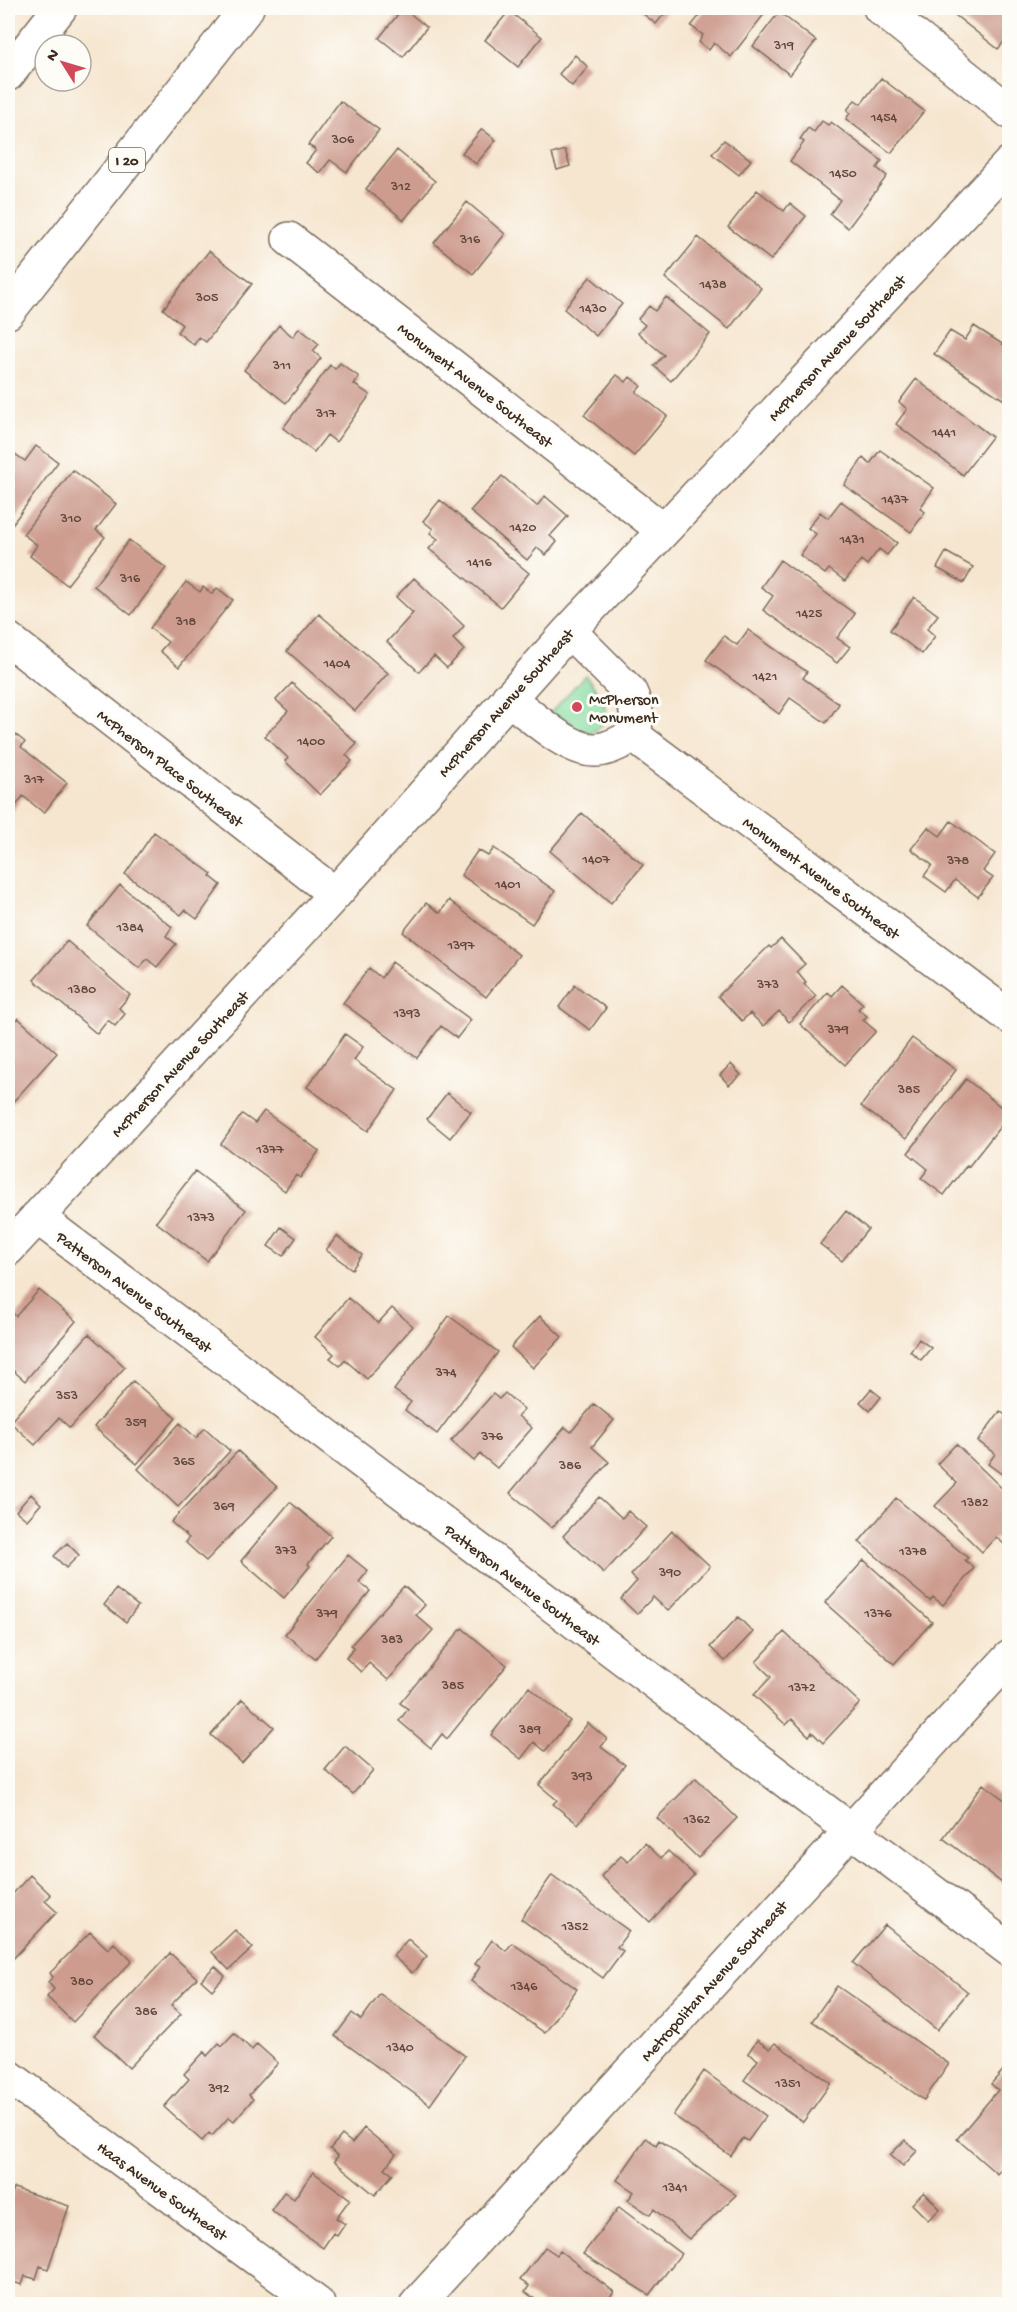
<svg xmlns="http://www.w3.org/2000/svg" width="1017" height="2312" font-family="'Gochi Hand',sans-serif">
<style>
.green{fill:#82da9f;stroke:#5e825e;stroke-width:1.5}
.building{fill:#cd9c8f}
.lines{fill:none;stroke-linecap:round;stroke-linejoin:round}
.street-casing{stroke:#7c6c5c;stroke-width:36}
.highway-casing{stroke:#7c6c5c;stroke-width:36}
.street{stroke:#fff;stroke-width:33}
.highway{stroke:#fff;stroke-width:33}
.poi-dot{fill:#d1495b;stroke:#fdfcf7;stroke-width:2}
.labels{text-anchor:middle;stroke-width:6;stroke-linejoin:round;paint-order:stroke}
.number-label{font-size:14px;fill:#60463a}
.shield{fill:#fdfcf7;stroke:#75695f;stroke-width:1.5}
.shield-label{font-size:15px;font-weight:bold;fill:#3b2a1e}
.street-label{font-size:16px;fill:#3b2a1e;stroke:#fdfcf7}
.poi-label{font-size:16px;fill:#3b2a1e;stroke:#fdfcf7;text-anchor:start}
</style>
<rect width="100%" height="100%" fill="#fdfcf7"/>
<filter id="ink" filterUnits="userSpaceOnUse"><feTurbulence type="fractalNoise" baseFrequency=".0167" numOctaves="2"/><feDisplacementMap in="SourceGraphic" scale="12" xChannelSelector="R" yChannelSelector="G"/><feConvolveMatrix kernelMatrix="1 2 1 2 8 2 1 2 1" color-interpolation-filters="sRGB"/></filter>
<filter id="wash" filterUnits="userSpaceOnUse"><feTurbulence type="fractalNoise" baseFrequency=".008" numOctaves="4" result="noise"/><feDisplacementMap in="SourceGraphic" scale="24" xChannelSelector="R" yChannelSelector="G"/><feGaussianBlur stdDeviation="1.35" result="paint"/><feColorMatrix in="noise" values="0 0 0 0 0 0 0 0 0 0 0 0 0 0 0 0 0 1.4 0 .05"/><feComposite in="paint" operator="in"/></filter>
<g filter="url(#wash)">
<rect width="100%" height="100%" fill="#f6e6d0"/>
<!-- green -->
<path class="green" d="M585,675C601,695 621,719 589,734L546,718Z"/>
<g id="blocks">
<!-- building -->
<path class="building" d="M403,8L427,27L403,57L379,38Z
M636,8H669L656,24Z
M706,8H759L765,13L731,57L714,43L709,50L699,42L703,35L691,26Z
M946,8H1010V35L998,49Z
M509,11L542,37L518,67L485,40Z
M779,12L816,41L790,75L753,46Z
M575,55L588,67L572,86L559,74Z
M881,78L924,111L891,153L846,119L850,113L847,110L855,100L861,104Z
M340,101L379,130L347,172L330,160L320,173L306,163L316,150L308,145Z
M822,121L828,125L831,122L882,161L877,168L887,176L848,228L830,214L840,200L790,161L804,142L800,139L808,128L814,132Z
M482,129L496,140L476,164L462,153Z
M724,140L751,160L739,175L712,154Z
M397,150L435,181L404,220L366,189Z
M565,150L570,166L557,170L552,154Z
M757,190L784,211L790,203L806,216L771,260L728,227Z
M467,202L505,234L473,274L434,243Z
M698,237L761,288L729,329L665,278Z
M209,251L252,284L206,342L199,337L194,345L177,332L182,325L163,309Z
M590,277L622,304L596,336L564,309Z
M666,297L710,334L671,381L654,366L664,355L638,333L645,325L638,319L649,306L655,311Z
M279,325L293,337L299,328L319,344L313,351L321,358L286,403L244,370Z
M974,326L1010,349V397L1007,402L934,354L950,331L965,340Z
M340,363L359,377L354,384L370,395L336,442L327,435L314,452L283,428L330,365L335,369Z
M617,375L626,382L630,377L641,386L636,392L667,416L634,456L584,415Z
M916,379L992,437L963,475L896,424L907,409L899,402Z
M36,446L58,462L8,530V458L12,452L25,461Z
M880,450L934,488L920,508L925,512L911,532L844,485L863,458L870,464Z
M73,470L116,504L96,530L105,537L67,585L30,556L37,545L23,534Z
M502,476L537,506L545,496L568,516L550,536L557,542L546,555L537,548L527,560L470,511Z
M440,500L529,573L501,607L429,549L438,539L430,533L433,529L423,521Z
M841,501L897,543L887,555L879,549L867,565L861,560L845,581L829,569L825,574L800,555L816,534L808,528L820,512L828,518Z
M129,540L166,568L131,615L94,586Z
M946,552L973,567L964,583L937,568Z
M780,560L855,614L837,638L850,647L837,663L763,610L773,596L761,587Z
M414,578L464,626L453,639L464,650L447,668L434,656L419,672L387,642L413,613L396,597Z
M186,582L200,592L203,587L212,594L217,588L233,600L179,667L160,651L168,642L150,628Z
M914,597L938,615L927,629L935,636L922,654L890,630Z
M319,614L388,673L355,711L287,651Z
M748,630L807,672L803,678L839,704L826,723L790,698L779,714L706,660L724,636L737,645Z
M292,683L357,744L346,755L352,761L320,795L285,761L288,758L265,736L288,711L276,700Z
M15,734L25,742L21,747L67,783L44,813L23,796L11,813L8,811V744Z
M582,813L643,865L611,903L550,851Z
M951,821L995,854L983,871L993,878L978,897L955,880L946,892L924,876L932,865L911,849L928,827L940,836Z
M154,832L212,874L210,876L221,885L197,919L185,910L181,915L125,874Z
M494,848L555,891L532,924L461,875L478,850L488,856Z
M120,885L172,927L166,936L176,944L157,967L147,959L139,968L87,926Z
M449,900L519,955L486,997L403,932L426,903L440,913Z
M781,939L805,964L797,971L806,982L804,984L816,996L789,1022L779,1011L763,1026L750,1013L742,1021L718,996L769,946L771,948Z
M67,941L130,995L119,1008L125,1014L115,1026L108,1020L97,1034L34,980Z
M392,962L471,1020L457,1038L441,1026L417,1058L343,1003L369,968L381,978Z
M575,985L606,1008L590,1030L559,1007Z
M842,985L863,1004L858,1009L867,1016L863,1020L876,1031L845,1065L800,1024L828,992L832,996Z
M18,1018L57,1053L11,1104L8,1102V1030Z
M345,1034L363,1047L354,1060L397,1090L368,1131L307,1087Z
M912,1038L956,1070L906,1139L861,1106Z
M731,1064L741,1075L729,1085L720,1075Z
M966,1079L1010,1114L969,1166L967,1165L944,1195L921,1178L928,1169L908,1153Z
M447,1093L471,1112L450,1138L427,1119Z
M264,1111L319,1151L300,1178L296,1175L285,1191L221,1144L242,1114L255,1123Z
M195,1171L246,1210L207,1261L156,1222Z
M846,1211L868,1229L842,1261L820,1244Z
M281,1227L296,1238L283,1256L268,1246Z
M337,1236L362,1255L352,1269L326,1250Z
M39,1290L76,1321L25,1381L8,1366V1315L11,1312L16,1316Z
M348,1298L378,1323L392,1308L413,1326L367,1379L345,1360L340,1366L330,1358L334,1354L315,1337Z
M449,1316L498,1352L437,1434L405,1410L411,1402L394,1390Z
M540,1316L562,1337L533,1368L511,1347Z
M89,1334L125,1367L70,1428L59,1418L35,1445L10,1422Z
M919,1339L931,1348L921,1360L910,1351Z
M133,1381L176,1418L137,1464L94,1427Z
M871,1389L881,1397L870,1411L860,1402Z
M505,1393L524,1410L518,1416L532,1428L497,1468L480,1454L474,1461L451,1441L493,1394L499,1399Z
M594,1404L614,1420L592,1447L609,1462L552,1528L510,1493L565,1427L571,1432Z
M1000,1411L1010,1419V1480L988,1464L995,1454L978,1441Z
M180,1423L196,1438L205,1428L230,1451L178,1507L138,1469Z
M956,1444L1010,1496V1538L1004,1544L996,1537L982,1552L935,1506L957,1483L937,1464Z
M238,1451L277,1487L206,1561L185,1542L189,1538L171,1522Z
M31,1494L41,1504L27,1520L16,1511Z
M599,1497L622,1518L628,1511L646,1527L604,1573L563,1536Z
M896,1498L968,1558L965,1560L974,1568L943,1605L933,1597L930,1601L859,1542Z
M290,1502L331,1536L308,1564L310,1566L284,1598L241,1561Z
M672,1531L710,1566L668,1611L653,1597L637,1614L621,1599L637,1581L631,1575Z
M67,1543L79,1555L66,1568L54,1556Z
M348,1555L368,1571L359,1582L370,1591L315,1659L285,1634Z
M864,1560L932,1622L894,1664L825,1603Z
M404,1586L425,1605L416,1615L433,1630L388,1680L369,1663L361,1672L346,1658L354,1648L351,1645Z
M116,1589L138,1606L126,1622L104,1605Z
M738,1617L753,1632L725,1661L710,1647Z
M462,1628L507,1665L447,1739L442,1734L431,1748L399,1721L408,1709L400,1703Z
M784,1632L860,1703L823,1743L812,1732L809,1736L792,1719L786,1725L754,1695L771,1677L756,1662Z
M529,1687L570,1721L545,1751L534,1742L521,1759L491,1735Z
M242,1699L274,1727L242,1763L211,1735Z
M588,1723L607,1739L601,1747L625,1765L578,1824L553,1804L557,1800L539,1785Z
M345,1746L373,1770L353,1794L325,1770Z
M696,1778L737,1818L698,1858L657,1818Z
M983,1784L1010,1804V1889L943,1838Z
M645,1843L661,1858L668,1851L694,1875L650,1922L601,1876L621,1856L628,1862Z
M30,1875L51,1895L45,1901L57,1912L8,1964V1899Z
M552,1875L629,1931L617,1947L623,1951L603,1978L521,1919Z
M885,1925L968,1992L937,2030L853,1963Z
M235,1930L253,1948L229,1970L212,1952Z
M90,1932L108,1949L114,1943L132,1961L73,2022L47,1997L54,1989L48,1982L53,1977L50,1973Z
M408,1939L427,1956L412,1973L393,1956Z
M492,1940L506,1951L512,1943L577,1989L545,2033L471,1981L480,1967L475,1964Z
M170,1953L197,1978L171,2005L181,2014L129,2068L94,2035Z
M215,1966L225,1976L212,1990L201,1980Z
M837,1986L949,2064L924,2100L812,2021Z
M380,1994L465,2056L430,2105L335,2036L352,2013L361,2020Z
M234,2033L252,2050L257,2044L278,2063L249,2095L253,2099L234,2121L229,2117L212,2136L209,2133L202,2141L164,2107L189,2079L184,2074L204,2052L207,2056L219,2043L222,2046Z
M757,2040L770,2049L775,2043L831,2083L803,2122L744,2080L758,2060L748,2053Z
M1008,2065L1010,2066V2158L997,2174L957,2139L998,2090L991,2084Z
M704,2071L766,2116L748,2141L743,2138L731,2156L673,2115Z
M364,2128L396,2154L385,2168L393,2174L375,2195L334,2161L338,2156L330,2149L342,2135L352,2143Z
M646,2138L656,2145L659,2140L736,2195L689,2239L654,2209L650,2215L628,2200L634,2192L617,2180Z
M905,2140L917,2151L903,2166L890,2155Z
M313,2172L350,2199L336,2218L345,2224L337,2236L333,2233L323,2248L271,2210L284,2192L294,2199Z
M14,2188L69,2206L48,2269L40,2266L36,2279L25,2276L22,2285L8,2280V2199L10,2200Z
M924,2192L940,2209L928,2220L912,2204Z
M619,2207L681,2254L649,2295L583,2254Z
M545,2247L557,2255L560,2251L614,2292L607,2301L612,2304H542L525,2292L529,2286L520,2280Z"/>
</g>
</g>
<g filter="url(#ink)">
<use href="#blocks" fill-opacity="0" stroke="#7c6c5c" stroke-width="1.5"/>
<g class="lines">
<!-- street casing -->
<g class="street-casing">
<path id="street" d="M880,8L1010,112
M289,239L663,530
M569,631L630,692C638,708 637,719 634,736
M8,639L335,894
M508,698C529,714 567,750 594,750C607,751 622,741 634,736
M634,736L1010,1017
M37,1217L1010,1950
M8,1249L335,894L569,631L1010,163
M8,2076L318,2304
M417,2304L1010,1657"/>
</g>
<!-- highway casing -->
<g class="highway-casing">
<path id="highway" d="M8,74L60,8
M8,312L247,8"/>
</g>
<!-- street -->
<use href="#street" class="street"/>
<!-- highway -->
<use href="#highway" class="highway"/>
</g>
</g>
<!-- markers -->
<circle class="poi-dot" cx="577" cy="707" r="6"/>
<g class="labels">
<!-- number labels -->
<g class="number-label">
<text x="784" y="49">319</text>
<text x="884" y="121">1454</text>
<text x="343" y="143">306</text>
<text x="843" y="177">1450</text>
<text x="401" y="190">312</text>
<text x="470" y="243">316</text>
<text x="713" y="288">1438</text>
<text x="207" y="301">305</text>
<text x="593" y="312">1430</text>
<text x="282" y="369">311</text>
<text x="326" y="417">317</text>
<text x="944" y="436">1441</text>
<text x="895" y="503">1437</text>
<text x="71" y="522">310</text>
<text x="523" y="531">1420</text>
<text x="852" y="543">1431</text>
<text x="479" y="566">1416</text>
<text x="130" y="582">316</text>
<text x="809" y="617">1425</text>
<text x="186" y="625">318</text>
<text x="337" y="667">1404</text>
<text x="765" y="680">1421</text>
<text x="311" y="745">1400</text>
<text x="34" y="783">317</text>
<text x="596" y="863">1407</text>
<text x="958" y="864">378</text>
<text x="508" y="888">1401</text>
<text x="130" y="931">1384</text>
<text x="461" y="949">1397</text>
<text x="768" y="988">373</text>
<text x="82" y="993">1380</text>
<text x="407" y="1017">1393</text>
<text x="838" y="1033">379</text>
<text x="909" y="1093">385</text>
<text x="270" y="1153">1377</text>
<text x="201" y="1221">1373</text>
<text x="446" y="1376">374</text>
<text x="67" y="1399">353</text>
<text x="136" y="1426">359</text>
<text x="492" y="1440">376</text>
<text x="184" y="1465">365</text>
<text x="570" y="1469">386</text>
<text x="975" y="1506">1382</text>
<text x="224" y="1510">369</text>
<text x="286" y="1554">373</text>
<text x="913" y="1555">1378</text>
<text x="670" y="1576">390</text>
<text x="327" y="1617">379</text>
<text x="878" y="1617">1376</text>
<text x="392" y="1643">383</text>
<text x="453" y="1689">385</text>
<text x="802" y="1691">1372</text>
<text x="530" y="1733">389</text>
<text x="582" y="1780">393</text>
<text x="697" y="1823">1362</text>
<text x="575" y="1930">1352</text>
<text x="82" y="1985">380</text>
<text x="524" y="1990">1346</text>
<text x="146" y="2015">386</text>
<text x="400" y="2051">1340</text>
<text x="788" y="2087">1351</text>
<text x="219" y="2092">392</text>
<text x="675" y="2191">1341</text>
</g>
<!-- shield labels -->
<rect class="shield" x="109" y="148" width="36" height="24" rx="4.5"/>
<g class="shield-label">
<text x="127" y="165">I 20</text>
</g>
<!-- street labels -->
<g class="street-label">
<text transform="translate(836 347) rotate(-47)" y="6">McPherson Avenue Southeast</text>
<text transform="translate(476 384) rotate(38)" y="6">Monument Avenue Southeast</text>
<text transform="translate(505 702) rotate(-48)" y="6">McPherson Avenue Southeast</text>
<text transform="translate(171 767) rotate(38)" y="6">McPherson Place Southeast</text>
<text transform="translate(822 877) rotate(37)" y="6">Monument Avenue Southeast</text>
<text transform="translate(179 1063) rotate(-47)" y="6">McPherson Avenue Southeast</text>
<text transform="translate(135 1291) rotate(37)" y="6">Patterson Avenue Southeast</text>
<text transform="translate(523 1584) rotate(37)" y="6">Patterson Avenue Southeast</text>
<text transform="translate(713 1980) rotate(-48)" y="6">Metropolitan Avenue Southeast</text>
<text transform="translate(163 2190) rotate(36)" y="6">Haas Avenue Southeast</text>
</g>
<!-- poi labels -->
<g class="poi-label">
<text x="589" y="704">McPherson<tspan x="589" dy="18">Monument</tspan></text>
</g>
</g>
<!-- margin -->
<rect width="1017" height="2312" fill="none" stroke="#fdfcf7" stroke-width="30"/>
<!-- north arrow -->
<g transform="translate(63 63) rotate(307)"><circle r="28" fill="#fdfcf7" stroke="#afa8a0" stroke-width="1.5"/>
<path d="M0-4.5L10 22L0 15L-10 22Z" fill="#d1495b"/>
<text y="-9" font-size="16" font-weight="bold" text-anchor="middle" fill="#3b2a1e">N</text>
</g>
</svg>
